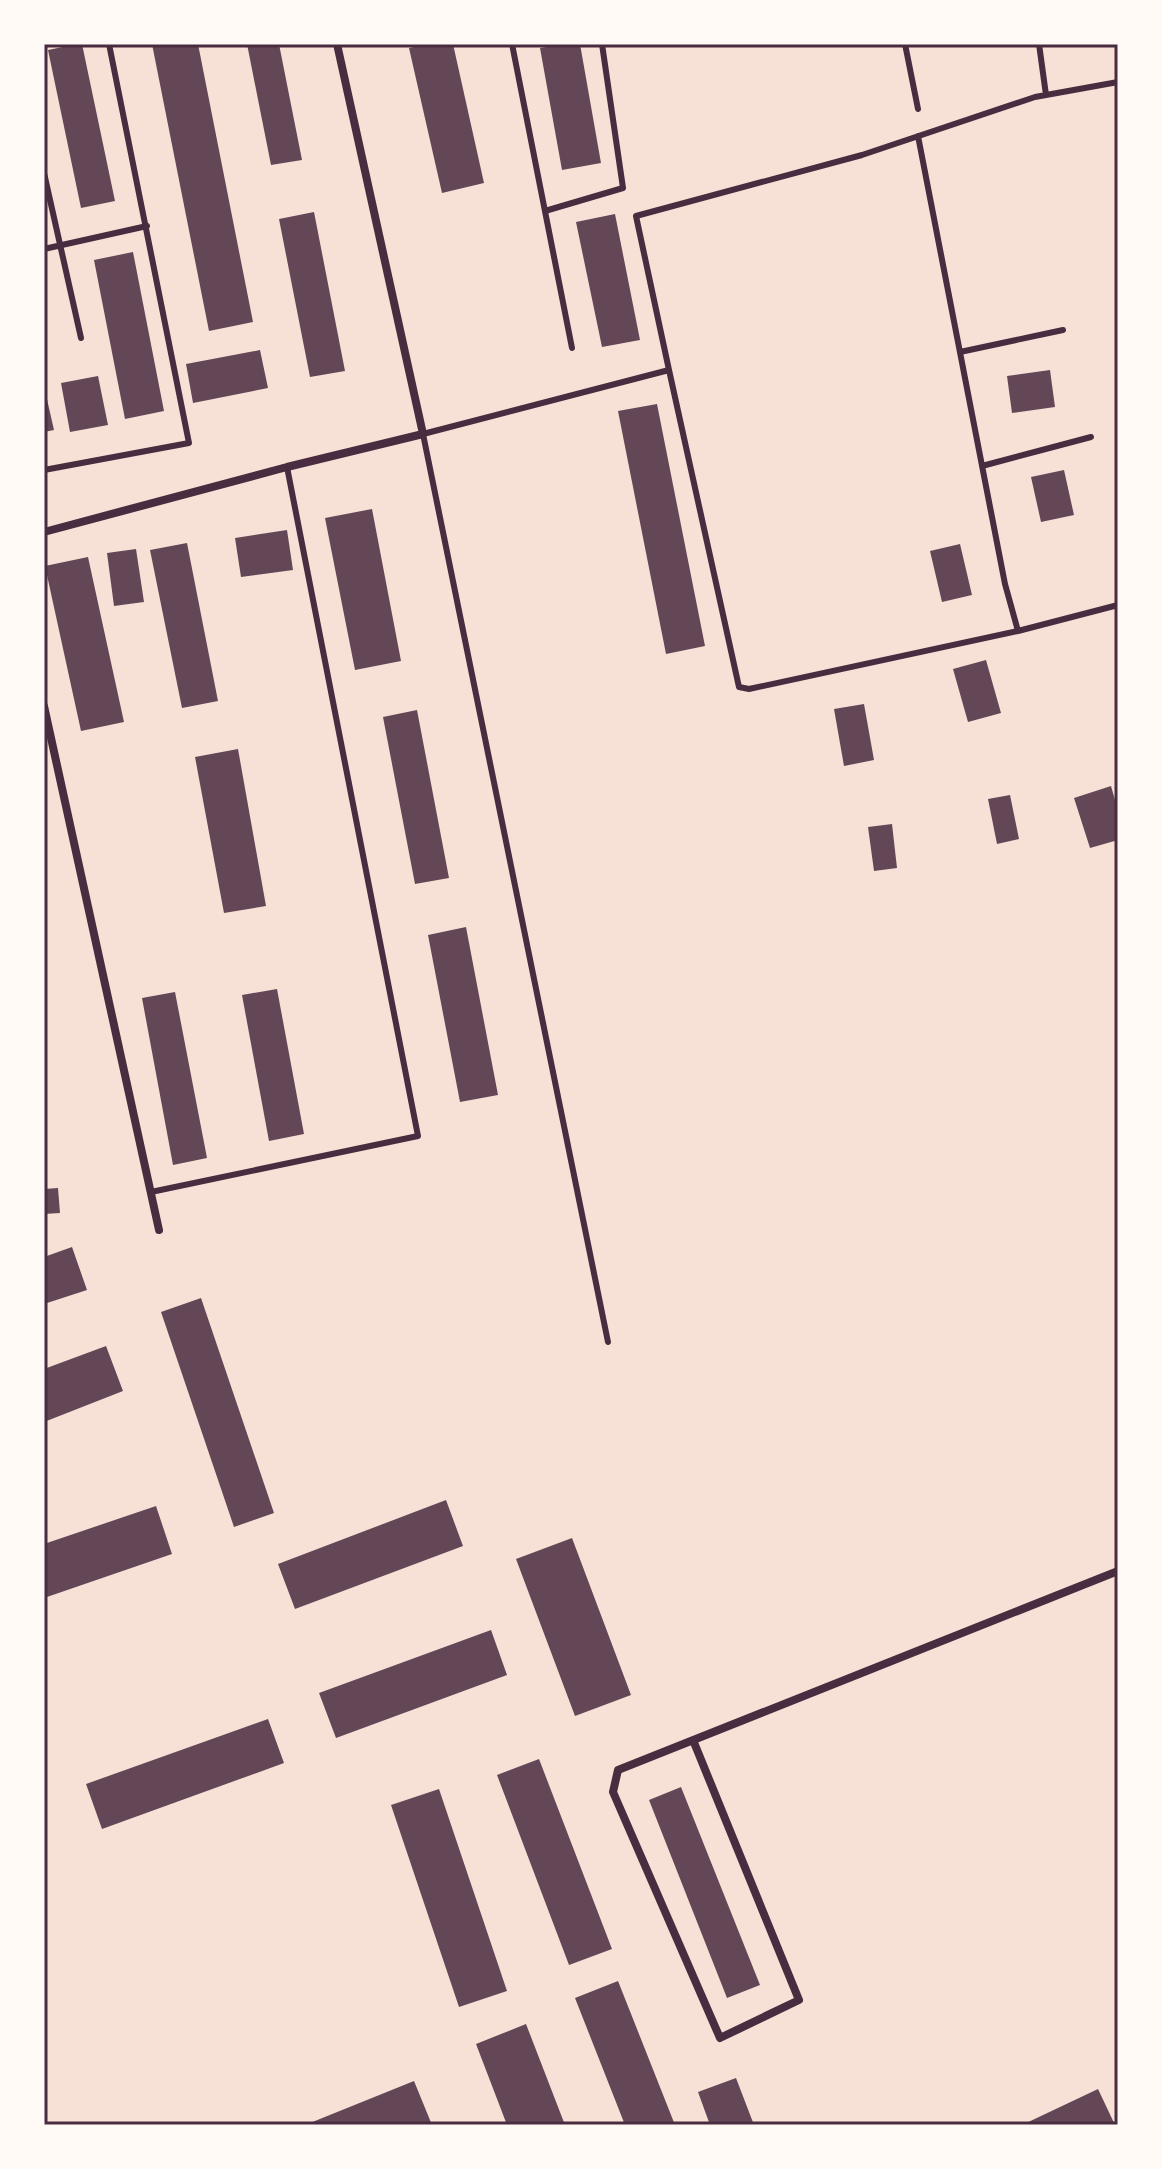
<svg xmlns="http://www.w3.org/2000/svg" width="1162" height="2169" font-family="'DM Sans',sans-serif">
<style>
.building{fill:#644757}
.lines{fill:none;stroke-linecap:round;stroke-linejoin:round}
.service{stroke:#4a2c40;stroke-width:6}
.minor{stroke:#4a2c40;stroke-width:8}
.neatline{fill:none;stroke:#4a2c40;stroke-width:3}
</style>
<rect width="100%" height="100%" fill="#f7e1d7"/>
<!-- building -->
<path class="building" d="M77,44H82L115,201L81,208L48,50Z
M152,44H198L253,322L209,331Z
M247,44H279L302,160L271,165Z
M428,44H453L484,183L442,193L409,48Z
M564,44H580L601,163L562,170L540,48Z
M314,212L345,371L310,377L279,219Z
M615,214L640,340L602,347L576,222Z
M133,252L164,411L125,419L94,260Z
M260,350L268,388L193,403L186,364Z
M1050,370L1055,407L1012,413L1007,376Z
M98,376L108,425L70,432L61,383Z
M44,386L54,430L44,432Z
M657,404L705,646L666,654L618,411Z
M1064,470L1074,515L1041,522L1031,477Z
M372,509L401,661L355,670L325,518Z
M287,530L293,570L241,577L235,538Z
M187,543L218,701L182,708L150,550Z
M960,544L972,595L942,602L930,551Z
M136,549L144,602L114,606L107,553Z
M88,557L124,722L81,731L45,566Z
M986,660L1001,713L968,722L953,669Z
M864,704L874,760L844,766L834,709Z
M417,710L449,878L415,884L383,717Z
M238,749L266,906L224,913L195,757Z
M1111,786L1115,800L1118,799V840L1090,848L1074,798Z
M1010,795L1019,839L997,844L988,799Z
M892,824L897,868L874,871L868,827Z
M466,927L498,1095L460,1102L428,935Z
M277,989L304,1134L269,1141L242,995Z
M175,992L207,1158L173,1165L142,998Z
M58,1188L60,1213L44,1214V1189Z
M72,1247L87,1290L44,1304V1257Z
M201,1298L274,1513L234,1527L161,1312Z
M106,1346L123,1391L44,1422V1369Z
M446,1500L463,1546L295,1609L278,1564Z
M156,1506L172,1554L44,1598V1544Z
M572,1538L631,1695L575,1716L516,1559Z
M491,1630L507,1675L336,1738L319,1693Z
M268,1719L284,1763L102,1829L86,1784Z
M539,1759L612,1949L569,1965L497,1775Z
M681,1787L760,1985L727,1998L649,1800Z
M439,1789L507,1991L459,2007L391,1805Z
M618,1981L675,2125H625L575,1998Z
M526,2024L565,2125H507L476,2044Z
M736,2078L754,2125H710L698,2092Z
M414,2081L432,2125H305Z
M1098,2089L1115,2125H1022Z"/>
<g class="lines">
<!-- service -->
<path class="service" d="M512,44L572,348
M905,44L918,109
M1039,44L1046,95
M918,136L1005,584L1018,631L1118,605
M44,173L81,338
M545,211L623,188L602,44
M44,249L147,226
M960,352L1063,330
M669,370L739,687L749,689L1018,631
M982,466L1091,437
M44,470L189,443L109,44
M151,1192L418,1136L287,467
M608,1342L423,434L669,370L636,216L862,155L1035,97L1118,82"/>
<!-- minor -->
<path class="minor" d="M44,532L287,467L423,434L337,44
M44,706L159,1230
M693,1740L799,2000L720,2038L613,1792L618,1770L1118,1571"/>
</g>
<!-- border -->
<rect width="1162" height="2169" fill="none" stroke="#fffaf5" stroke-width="92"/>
<rect x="46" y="46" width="1070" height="2077" class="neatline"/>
</svg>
